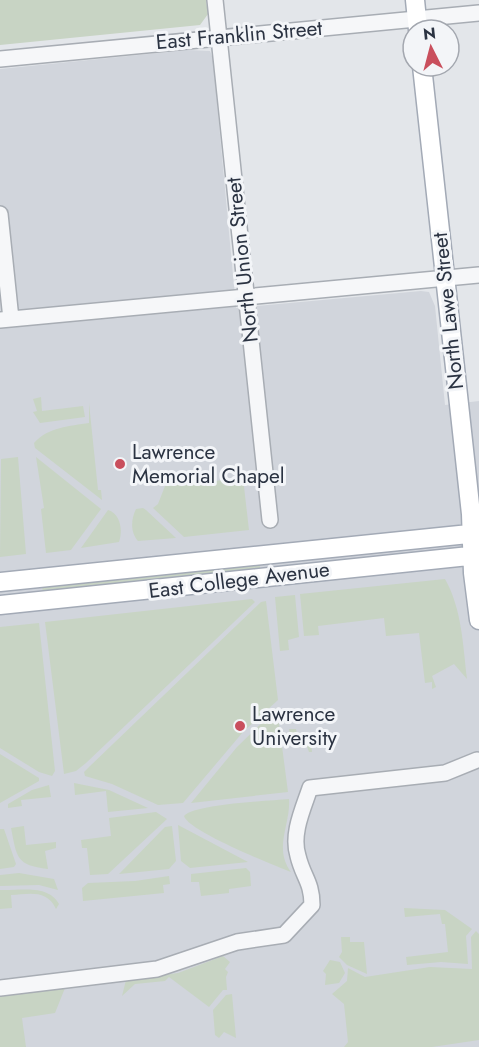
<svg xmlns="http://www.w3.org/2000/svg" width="479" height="1047" font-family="Jost,sans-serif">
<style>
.built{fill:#d1d5dc}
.green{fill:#c8d4c4}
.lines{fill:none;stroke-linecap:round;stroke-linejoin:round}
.minor-casing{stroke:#a8adb4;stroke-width:18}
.major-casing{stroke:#a3aab6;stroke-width:21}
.minor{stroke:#f6f7f9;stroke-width:15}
.major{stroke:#fff;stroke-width:18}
.poi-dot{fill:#c94f5d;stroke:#f3f5f8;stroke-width:2}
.labels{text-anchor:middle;stroke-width:6;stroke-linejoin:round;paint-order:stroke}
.street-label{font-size:21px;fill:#2b3342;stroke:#f3f5f8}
.poi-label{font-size:21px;fill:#2b3342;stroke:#f3f5f8;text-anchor:start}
</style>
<rect width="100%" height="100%" fill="#e3e6ea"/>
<!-- built -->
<path class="built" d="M188,50L210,51L213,59L236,308L421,291L429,292L435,306L445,405L479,401V1047H0V69Z"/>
<!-- green -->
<path class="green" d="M0,0H206L208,14L200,25L0,45Z
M41,397L42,411L83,406L85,417L40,423L33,412L37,411L33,399Z
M89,403L98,490H101L102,500L35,448L34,443C48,427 70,426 89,423Z
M18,457L26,554L0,557L1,459Z
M36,457L101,509L71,550L46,553L41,509L44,508Z
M243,478L249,530L184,537L153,508L158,504L165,486Z
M143,508L146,510L176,538L138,541C130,532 131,519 136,509Z
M108,510C121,514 123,531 119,542L81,548Z
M260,564V571L43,593L42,586Z
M445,579C462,609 463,646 467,679L454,664L432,676L436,687L432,689V682L425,683L419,633L386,636L384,618L318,626L319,635L304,636L300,594Z
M295,595L299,637L288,640L289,650L280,651L275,597Z
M252,599L255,602L86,763L76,771L64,774L45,622Z
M266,601L278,700L243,732L183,803L158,805L112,784L85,776L84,772L89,767L261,602Z
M39,623L55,771L52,776L39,772L0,748V627Z
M277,708L288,792L191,803L237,747Z
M289,729H296L298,739L311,740L312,752H309L306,744L292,745Z
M0,754L39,778V781L0,803Z
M74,783L109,790L148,808L108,812L106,791L75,795Z
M49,785L51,797L21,800L22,806L8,808V804L32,790Z
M289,799C291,824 273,848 291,872C273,865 188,831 184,816C195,804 268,801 289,799Z
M156,812L167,819L108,874L90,875L87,848H82L81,840L111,836L109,818Z
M178,825L180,826L248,862L190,868L181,861Z
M24,826L26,845L56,842V848L45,851L48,869C16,865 17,858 11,828Z
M172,826L176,861L169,869L119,874L165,827Z
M0,829H4L16,864L14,867L0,869Z
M246,868L250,872L251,886L229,889V893L201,896L199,882H191V874Z
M19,873L54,879L58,890L39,885L0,886V875Z
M169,876L170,884L163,885L164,893L83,901L82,888L88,883L135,881Z
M0,890C19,891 48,884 59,904L56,909C47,889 29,894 11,895L12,908L0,909Z
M404,908L445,910L472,929L466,936L468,964L441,962L407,965L406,957L448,952L445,924H442L440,914L405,917Z
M476,931L479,934V1040L432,1047H344L348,1042L344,1004L332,994L347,981L348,968L365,977L430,967L472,969L471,937Z
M341,937H350V942H364L367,974L347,965L339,957L342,952Z
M223,956L230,962L225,969L228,972L226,977L227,990H223L209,1007L169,977L165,981L135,984L122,996L126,980L178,973Z
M330,960L340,962L345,973L339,983L325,985L326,974L323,971Z
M65,988L55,1013L22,1018L26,1047H0V994Z
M232,994L236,1038L224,1032L219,1038L215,1035L213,1010L226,995Z"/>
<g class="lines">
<!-- minor casing -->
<g class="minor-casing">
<path id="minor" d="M215,0L270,520
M0,59L479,13
M0,214L11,319
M0,320L479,275
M0,988L157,969L237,942L284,935L312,905C312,882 303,877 298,856C291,834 303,809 310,788L445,773L477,760"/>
</g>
<!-- major casing -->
<g class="major-casing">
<path id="major" d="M415,0L418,30
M422,66L471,514L473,573L479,620
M0,582L479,533
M0,605L479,555"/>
</g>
<!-- minor -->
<use href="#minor" class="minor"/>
<!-- major -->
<use href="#major" class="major"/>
</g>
<!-- markers -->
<g class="poi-dot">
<circle cx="120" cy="464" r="6"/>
<circle cx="240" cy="726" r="6"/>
</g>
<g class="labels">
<!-- street labels -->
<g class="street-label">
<text transform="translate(239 35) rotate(-5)" y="7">East Franklin Street</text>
<text transform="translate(242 260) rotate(-96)" y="7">North Union Street</text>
<text transform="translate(448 311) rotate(-96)" y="7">North Lawe Street</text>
<text transform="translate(239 580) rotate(-7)" y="7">East College Avenue</text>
</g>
<!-- poi labels -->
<g class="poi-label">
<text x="132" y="459">Lawrence<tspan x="132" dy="24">Memorial Chapel</tspan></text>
<text x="252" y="721">Lawrence<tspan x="252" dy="24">University</tspan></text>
</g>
</g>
<!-- north arrow -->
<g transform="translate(431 48) rotate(354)"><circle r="28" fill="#f3f5f8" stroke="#a3a7af" stroke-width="1.5"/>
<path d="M0-4.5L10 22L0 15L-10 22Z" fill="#c94f5d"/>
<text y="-9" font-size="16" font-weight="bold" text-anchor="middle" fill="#2b3342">N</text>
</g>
</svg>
